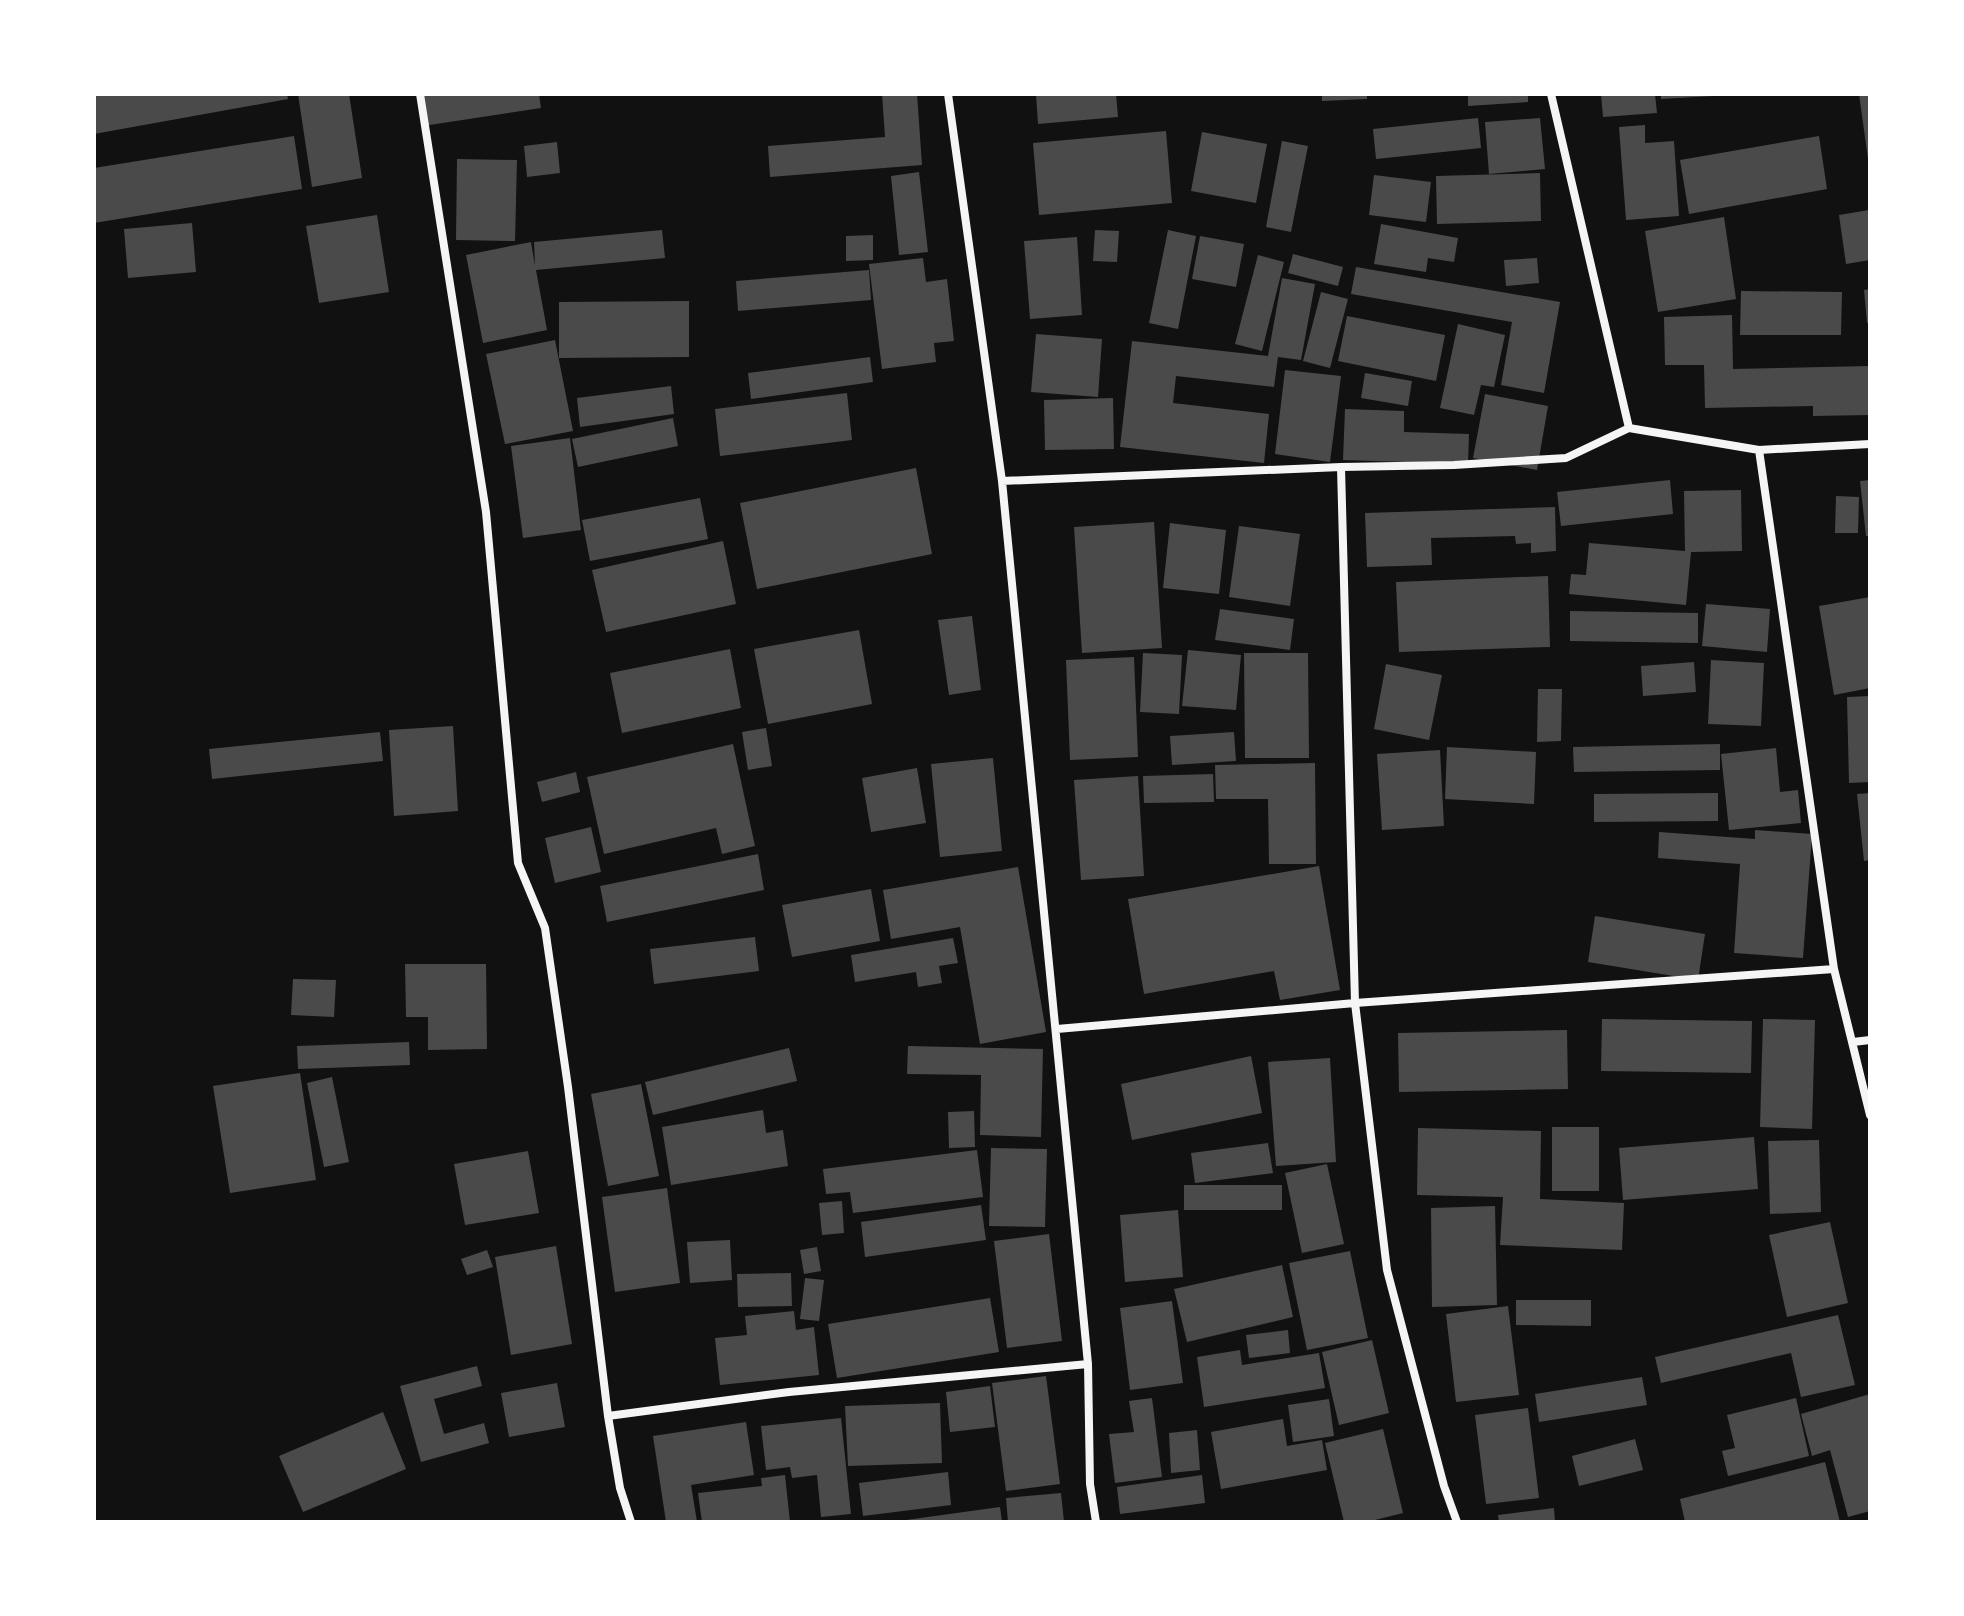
<svg xmlns="http://www.w3.org/2000/svg" width="1964" height="1616" font-family="Rubik,sans-serif">
<style>
.building{fill:#4a4a4a}
.lines{fill:none;stroke-linecap:round;stroke-linejoin:round}
.minor{stroke:#f5f5f5;stroke-width:8}
</style>
<rect width="100%" height="100%" fill="#111"/>
<!-- building -->
<path class="building" d="M105,94H287L288,99L94,134V96Z
M298,94H349L362,178L312,187Z
M419,94H539L541,108L423,126Z
M882,94H917L922,165L770,177L768,146L885,137Z
M1036,94H1116L1118,117L1038,124Z
M1322,94H1367V99L1322,101Z
M1468,94H1528V102L1468,106Z
M1601,94H1655L1657,113L1603,117Z
M1661,94H1713V96L1661,99Z
M1859,94H1870V159H1868Z
M1478,118L1481,148L1376,159L1373,129Z
M1540,118L1545,169L1489,174L1485,122Z
M1645,125V143L1674,141L1679,216L1626,220L1619,127Z
M1166,131L1172,203L1039,215L1033,143Z
M1202,132L1267,144L1256,203L1191,191Z
M294,136L302,189L94,223V168Z
M1819,136L1827,189L1689,214L1680,160Z
M1282,141L1308,146L1291,232L1266,227Z
M557,142L560,173L527,177L524,146Z
M457,159L517,160L515,241L456,240Z
M919,172L928,252L899,255L891,176Z
M1540,173L1541,221L1437,224L1436,176Z
M1374,175L1431,182L1426,222L1369,215Z
M1869,210L1870,260L1846,264L1839,215Z
M377,215L389,292L319,303L306,226Z
M1724,217L1736,299L1658,312L1645,231Z
M192,223L196,272L128,278L124,229Z
M1381,224L1458,238L1454,262L1428,258L1426,272L1374,264Z
M662,230L665,258L536,270L547,330L483,343L466,255L531,242L535,266L534,242Z
M1095,230L1119,231L1117,262L1093,261Z
M1168,230L1196,236L1178,329L1149,323Z
M873,235V260L846,261V236Z
M1200,236L1244,244L1236,287L1192,279Z
M1077,237L1082,315L1030,319L1024,241Z
M1293,254L1343,267L1338,286L1288,273Z
M1258,255L1284,262L1262,351L1235,344Z
M923,258L926,282L947,279L954,341L934,343L936,362L882,369L869,264Z
M1537,258L1539,283L1506,286L1504,260Z
M1356,267L1560,302L1544,393L1501,385L1512,322L1351,294Z
M869,270L871,300L738,311L736,281Z
M1282,278L1315,284L1301,360L1278,357L1274,387L1176,376L1173,403L1269,414L1264,463L1120,447L1132,341L1268,356Z
M1870,289V323H1867L1864,290Z
M1741,291L1842,292L1841,335H1740Z
M1321,292L1348,299L1330,368L1303,361Z
M689,301V357L559,358V302Z
M1732,315L1733,369L1870,366V415L1813,416V406L1705,408L1704,365H1665L1664,317Z
M1347,316L1445,335L1436,381L1338,361Z
M1458,324L1505,335L1494,387L1481,385L1474,415L1440,408Z
M1036,334L1102,339L1098,397L1031,392Z
M555,340L573,431L505,444L486,354Z
M870,357L873,382L751,399L748,373Z
M1285,370L1341,376L1330,462L1275,454Z
M1365,373L1412,381L1408,406L1361,398Z
M671,386L674,414L580,427L577,398Z
M847,393L852,440L720,456L715,409Z
M1485,394L1548,406L1537,470L1473,458Z
M1113,398L1114,449L1045,450L1044,400Z
M1345,409L1404,411V432L1469,434L1468,464L1343,460Z
M673,418L678,446L578,467L572,439Z
M570,438L581,530L523,538L511,446Z
M916,468L932,554L757,589L740,503Z
M1670,480L1673,514L1561,526L1557,492Z
M1870,480V536H1866L1860,481Z
M1741,490L1742,551L1691,552L1686,605L1569,594L1571,574L1586,575L1589,543L1685,551L1684,491Z
M1836,496L1859,497L1858,533H1835Z
M700,498L708,539L590,561L582,520Z
M1555,507L1556,551L1531,553V543L1516,544L1515,536L1431,538L1432,565L1367,567L1365,513Z
M1154,522L1162,648L1082,653L1074,527Z
M1170,523L1226,530L1219,594L1163,588Z
M1239,526L1300,534L1290,606L1229,597Z
M723,541L736,604L606,632L592,570Z
M1548,576L1550,647L1399,652L1396,582Z
M1870,597V688L1834,695L1819,606Z
M1706,604L1770,609L1767,652L1702,646Z
M1220,609L1294,619L1290,650L1215,640Z
M1570,611L1698,613V643L1570,641Z
M972,616L981,690L949,695L938,620Z
M859,630L872,704L768,724L754,649Z
M730,649L741,708L622,733L610,673Z
M1188,650L1241,655L1236,710L1182,706Z
M1143,653L1182,655L1179,714L1140,712Z
M1244,653H1308L1309,758H1245Z
M1134,657L1138,757L1070,760L1066,660Z
M1711,660L1764,663L1761,726L1708,724Z
M1694,662L1696,692L1643,696L1641,666Z
M1386,664L1442,675L1429,740L1374,729Z
M1538,689H1562L1561,741L1537,742Z
M1870,696V782L1849,783L1847,697Z
M453,726L458,811L394,816L389,730Z
M766,728L772,766L748,770L742,732Z
M380,732L383,761L212,779L209,749Z
M1234,732L1236,761L1172,765L1170,736Z
M733,744L755,846L722,854L716,828L604,854L587,777Z
M1720,744V770L1574,772L1573,747Z
M1447,747L1536,752L1534,804L1445,799Z
M1776,748L1780,792L1798,790L1801,823L1729,830L1721,754Z
M1440,750L1444,826L1382,830L1377,754Z
M993,758L1002,851L940,857L931,764Z
M1315,763L1316,864H1269L1268,799H1216L1215,765Z
M917,768L926,823L871,832L862,778Z
M576,772L580,792L542,802L537,782Z
M1213,774L1214,802L1144,803L1143,776Z
M1138,776L1144,876L1081,880L1074,780Z
M1718,793V821L1594,822V794Z
M1870,793V860L1864,861L1857,794Z
M591,827L601,872L555,883L545,838Z
M1755,830L1812,834L1803,958L1734,953L1740,864L1658,858L1659,832L1755,839Z
M758,854L764,890L607,922L600,886Z
M1319,866L1340,990L1280,1000L1274,971L1144,994L1128,899Z
M1018,867L1046,1032L980,1044L960,927L891,939L883,890Z
M871,889L880,941L792,957L782,905Z
M1595,916L1705,934L1698,980L1588,962Z
M755,937L759,971L654,984L650,949Z
M953,938L958,963L939,966L942,983L918,987L916,972L855,982L851,955Z
M405,964H486L487,1049L428,1050V1017H406Z
M293,979L336,980L334,1017L291,1015Z
M1602,1019L1752,1021L1751,1073L1601,1071Z
M1763,1019L1815,1020L1812,1129L1760,1127Z
M1567,1030L1568,1089L1399,1092L1398,1033Z
M409,1042L410,1065L298,1069L297,1046Z
M908,1046L1043,1049L1041,1137L980,1135L981,1075L907,1074Z
M789,1048L797,1081L653,1115L645,1082Z
M1251,1056L1262,1113L1132,1140L1121,1084Z
M1330,1058L1336,1162L1276,1166L1268,1062Z
M300,1073L316,1180L230,1193L213,1086Z
M332,1077L349,1162L324,1167L307,1083Z
M641,1084L659,1176L608,1186L591,1094Z
M763,1110L766,1133L783,1130L788,1166L671,1185L662,1127Z
M974,1111L975,1147L949,1148L948,1112Z
M1552,1127H1599V1191H1552Z
M1418,1128L1541,1131L1540,1199L1624,1203L1622,1250L1500,1245L1503,1197L1417,1195Z
M1754,1137L1758,1189L1623,1200L1619,1148Z
M1819,1140L1821,1212L1770,1214L1768,1141Z
M1268,1143L1273,1173L1195,1183L1191,1153Z
M991,1148L1047,1149L1045,1227L989,1226Z
M977,1150L983,1197L853,1213L850,1192L826,1194L823,1169Z
M528,1151L539,1213L465,1225L454,1164Z
M1327,1164L1344,1244L1302,1253L1285,1173Z
M1184,1185H1282V1210H1184Z
M667,1188L680,1283L615,1292L602,1197Z
M842,1201L844,1233L822,1235L819,1203Z
M981,1205L986,1240L865,1257L861,1222Z
M1495,1206L1497,1305L1432,1307L1431,1208Z
M1178,1210L1183,1277L1125,1282L1120,1215Z
M1830,1222L1848,1303L1787,1317L1769,1235Z
M1049,1234L1062,1341L1007,1348L994,1241Z
M730,1240L732,1280L690,1283L687,1242Z
M556,1246L572,1344L511,1355L495,1257Z
M817,1247L821,1271L804,1274L800,1250Z
M487,1250L493,1267L467,1275L461,1259Z
M1350,1251L1368,1338L1307,1350L1289,1263Z
M1282,1265L1293,1317L1187,1342L1174,1289Z
M791,1273L792,1306L738,1307L737,1274Z
M805,1278L824,1280L819,1321L800,1319Z
M990,1298L999,1352L837,1378L828,1324Z
M1516,1300H1591V1326L1516,1325Z
M1172,1301L1183,1383L1130,1390L1120,1308Z
M1508,1306L1519,1395L1456,1402L1446,1314Z
M794,1311L796,1330L814,1327L819,1375L720,1385L715,1338L747,1335L745,1316Z
M1838,1315L1855,1385L1801,1397L1791,1353L1661,1383L1655,1357Z
M1288,1330L1290,1353L1249,1358L1246,1335Z
M1372,1340L1389,1413L1339,1425L1322,1352Z
M1240,1350L1242,1365L1319,1353L1325,1388L1204,1407L1197,1357Z
M477,1366L482,1386L434,1399L444,1434L484,1423L489,1443L421,1462L400,1386Z
M1046,1376L1060,1484L1006,1491L992,1383Z
M1642,1377L1647,1405L1539,1422L1535,1394Z
M557,1383L565,1427L509,1437L501,1393Z
M990,1386L995,1427L950,1432L946,1392Z
M1870,1394V1511L1848,1517L1830,1450L1812,1456L1801,1414Z
M1152,1398L1162,1477L1115,1483L1109,1434L1134,1432L1129,1401Z
M1796,1398L1809,1456L1728,1476L1722,1451L1735,1448L1727,1415Z
M1329,1399L1334,1436L1293,1442L1288,1405Z
M940,1403L942,1463L848,1466L845,1406Z
M1528,1408L1539,1498L1486,1504L1475,1415Z
M383,1412L406,1469L303,1512L279,1456Z
M841,1418L851,1514L821,1517L817,1475L792,1478L790,1467L766,1470L761,1426Z
M1283,1419L1287,1446L1322,1440L1327,1470L1221,1489L1211,1432Z
M746,1422L754,1475L691,1485L697,1522H666L653,1436Z
M1383,1429L1403,1513L1367,1522H1344L1325,1443Z
M1197,1430L1200,1470L1171,1473L1169,1433Z
M1635,1439L1643,1470L1579,1486L1572,1456Z
M1825,1462L1840,1522H1685L1680,1499Z
M948,1472L951,1505L863,1516L859,1483Z
M785,1475L790,1522H702L698,1493L762,1486L761,1478Z
M1202,1475L1205,1503L1120,1514L1117,1487Z
M1061,1493L1064,1522H1008L1006,1498Z
M1000,1507L1002,1522H907L906,1520Z
M1554,1508L1555,1522H1499L1498,1515Z"/>
<g class="lines">
<!-- minor -->
<path class="minor" d="M420,94L486,512L518,863L545,928L568,1087L608,1416L620,1488L631,1522
M948,94L1002,481L1088,1364L1090,1484L1096,1522
M1551,94L1629,428
M1759,450L1834,969L1870,1115
M1341,467L1355,1003L1387,1270L1444,1486L1457,1522
M1002,481L1341,467L1454,465L1566,458L1629,428L1759,450L1870,444
M1057,1029L1355,1003L1834,969
M1853,1042L1870,1040
M608,1416L789,1392L1088,1364"/>
</g>
<!-- border -->
<rect width="1964" height="1616" fill="none" stroke="#ffffff" stroke-width="192"/>
</svg>
